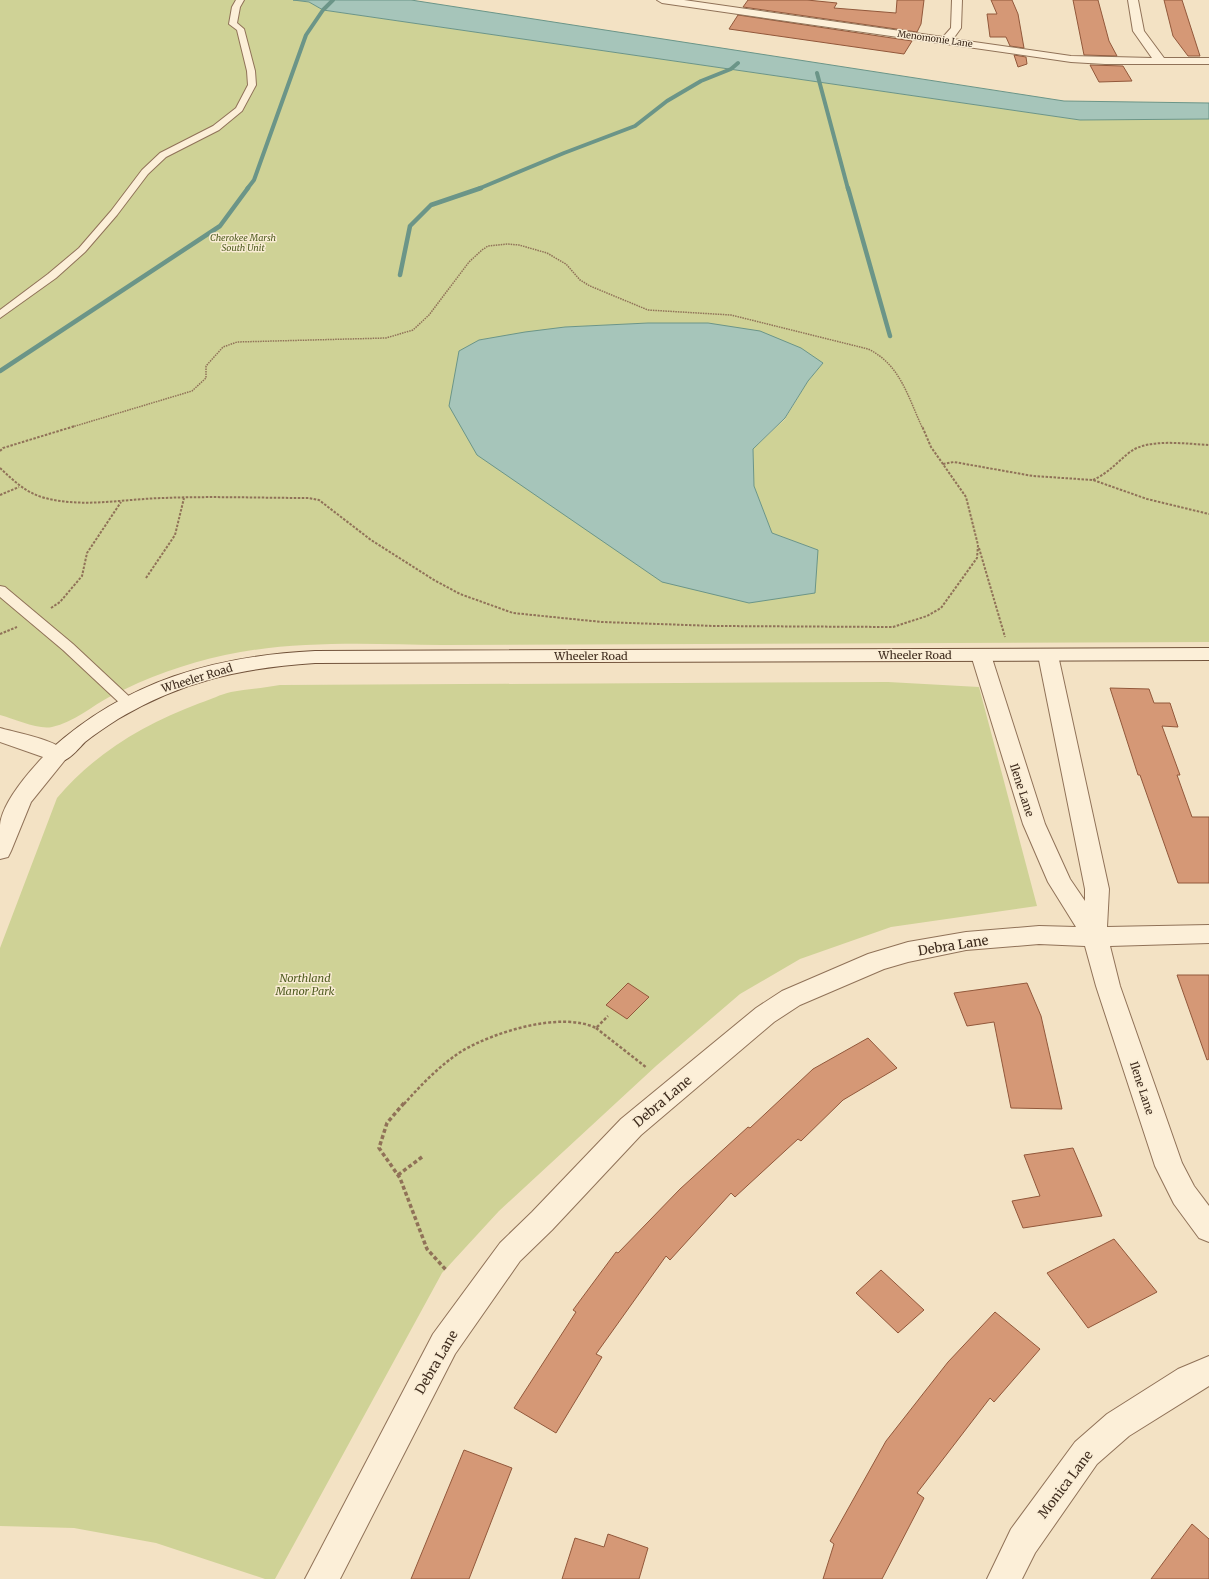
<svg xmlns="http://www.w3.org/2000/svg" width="1209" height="1579" font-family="Merriweather,serif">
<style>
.green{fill:#cfd296;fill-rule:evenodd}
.water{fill:#a6c5ba;stroke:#6b9588}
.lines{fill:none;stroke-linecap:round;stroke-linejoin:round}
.stream-far1{stroke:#6b9588;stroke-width:4}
.stream{stroke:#6b9588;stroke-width:4.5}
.building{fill:#d59876;stroke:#92583b}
.lane-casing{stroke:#907258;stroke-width:2}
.street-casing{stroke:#907258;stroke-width:2}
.secondary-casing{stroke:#72533b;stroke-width:2}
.path-far3{stroke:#907258;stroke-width:1.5;stroke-dasharray:1.5 1;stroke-linecap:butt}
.path-far2{stroke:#907258;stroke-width:2;stroke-dasharray:2.5 1.5;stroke-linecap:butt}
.path-far1{stroke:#907258;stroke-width:2.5;stroke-dasharray:3 2;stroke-linecap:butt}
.path{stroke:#907258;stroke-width:3.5;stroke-dasharray:4 2.5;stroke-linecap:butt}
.lane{fill:#fcefd8;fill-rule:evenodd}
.street{fill:#fcefd8;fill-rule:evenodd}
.secondary{fill:#fcefd8;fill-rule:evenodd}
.labels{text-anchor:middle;stroke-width:3;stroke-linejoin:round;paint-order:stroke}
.far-street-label{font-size:9px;fill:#3e2b1d;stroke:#f9ecd4}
.far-park-label{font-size:9px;font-style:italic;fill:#515d22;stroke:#f9ecd4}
.street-label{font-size:11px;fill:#3e2b1d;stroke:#f9ecd4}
.park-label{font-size:11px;font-style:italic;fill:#515d22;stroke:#f9ecd4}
.near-street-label{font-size:13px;fill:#3e2b1d;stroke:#f9ecd4}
</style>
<rect width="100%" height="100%" fill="#f3e2c4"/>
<!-- green -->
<path class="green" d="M0,0H293L309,2L323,10L1080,120L1209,119V642L442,645C370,644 296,640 225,655C184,664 148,677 111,696C92,706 74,722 52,727C38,730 15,719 0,715ZM648,323H708L823,363L808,381L785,419L753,449L754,486L772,533L818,550L662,582L573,519L479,340L565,327Z
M888,682L979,687L1037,906L891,927L800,959L740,994L656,1066L499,1211L442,1273L275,1579H265L156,1543L74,1528L0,1526V948L57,798C95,753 144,724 200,703C210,700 221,694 231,692C247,689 264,688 280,685Z"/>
<!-- water -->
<path class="water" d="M293,0H411L1064,101L1209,103V119L1080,120L323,10L309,2Z
M648,323H708L760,331L801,348L823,363L808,381L785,418L753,449L754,486L772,533L818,550L815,593L749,603L662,582L477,455L449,406L459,351L479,340L525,332L565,327Z"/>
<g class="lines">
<!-- stream-far1 -->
<path class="stream-far1" d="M817,73L848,189
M247,189L254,180L306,35L323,10L333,0
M478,189L564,153L635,126L667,101L701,81L731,69L738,63"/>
<!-- stream -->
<path class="stream" d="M848,188L890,336
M400,275L410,226L431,205L481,188
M0,371L220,226L248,188"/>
</g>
<!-- building -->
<path class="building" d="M748,0H807L837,3L834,8L896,13L897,0H924L921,24L917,32L743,7Z
M991,0H1012L1018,14L1024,48L1010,46L1006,37H990L987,14H997Z
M1073,0H1098L1109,41L1117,56L1084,55Z
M1164,0H1182L1200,56H1188L1173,36Z
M738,15L912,41L904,54L729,29Z
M1014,55L1026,57L1027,64L1018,67Z
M1090,65L1123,66L1132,81L1099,82Z
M1110,688L1149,689L1154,703H1170L1178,727L1162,726L1180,775H1177L1192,817H1209V883H1178L1140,775H1138Z
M1177,975H1209V1059L1207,1060Z
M628,983L649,997L627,1019L606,1005Z
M1027,983L1041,1016L1062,1109L1011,1108L994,1022L967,1026L954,993Z
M868,1038L897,1068L843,1100L801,1141L798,1139L735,1197L731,1193L670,1260L666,1256L596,1354L602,1357L556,1433L514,1408L576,1312L573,1310L616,1252L618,1253L680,1189L748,1127L750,1128L813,1069Z
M1073,1148L1102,1216L1023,1228L1012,1201L1040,1196L1024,1155Z
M1114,1239L1157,1292L1088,1328L1047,1273Z
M881,1270L924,1310L898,1333L856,1293Z
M995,1312L1040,1349L994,1402L990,1398L917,1493L924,1498L882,1579H823L834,1544L830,1541L886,1441L948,1362Z
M464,1450L512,1468L469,1579H411Z
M1192,1524L1209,1539V1579H1151Z
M608,1534L648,1548L639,1579H562L575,1538L604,1547Z"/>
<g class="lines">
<!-- lane casing -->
<g class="lane-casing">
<path id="lane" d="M236,0H244L240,7L237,23L244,29L255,71L256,85L242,111L219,130L166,157L148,174L117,215L85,252L56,278L0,318V310L48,274L79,248L111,211L142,170L160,153L213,126L236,108L248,85L247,71L237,30L229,24L232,7Z
M0,586L5,587L73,644L134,701L136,704L134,707H124L63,650L0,597Z"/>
</g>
<!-- street casing -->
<g class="street-casing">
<path id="street" d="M657,0H684L943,37L951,28L952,0H962L961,28L953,39L1071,56L1152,58L1133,31L1128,0H1138L1144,31L1164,58H1209V64H1105L1071,62L662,3Z
M981,649L988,650L991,655L1045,824L1070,879L1085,901V889L1038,655L1041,650L1048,649L1055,650L1058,655L1109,889L1107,927L1209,925V943L1110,946L1120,986L1182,1163L1194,1186L1209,1206V1242L1199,1238L1174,1204L1155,1166L1096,986L1085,946L1039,944L966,950L908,962L884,969L800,1005L774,1022L641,1135L552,1230L520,1261L455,1354L340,1579H305L433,1334L500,1243L532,1212L621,1119L756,1008L782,991L868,954L908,942L966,932L1039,926L1076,927L1048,882L1023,824L971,655L974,650Z
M0,728C17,733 60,740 69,755L31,802L11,851L8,857L0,859C0,848 0,836 0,825C2,803 28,773 43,757L0,742Z
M1209,1356V1386L1129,1436L1097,1464L1035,1553L1022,1579H987L1011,1529L1075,1442L1107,1414L1178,1369Z"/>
</g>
<!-- secondary casing -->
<g class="secondary-casing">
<path id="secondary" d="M1209,648V660L315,663C241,668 182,681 118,719C107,726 95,734 85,742C79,748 72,757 65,760C60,763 56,762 50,760L47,755L50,750C127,681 214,656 315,651Z"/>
</g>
<!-- path-far3 -->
<path class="path-far3" d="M72,427L192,391L206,378V366L223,347L237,342L386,338L413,330L429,315L469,262L482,250L488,246L507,244L519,245L547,253L566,264L580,280L590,286L648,310L731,315L868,349C900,364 908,397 922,427"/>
<!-- path-far2 -->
<path class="path-far2" d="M0,451L3,448L75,426
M943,464L954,462L1033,476L1093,480L1147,499L1209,514
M0,468C14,481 26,493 45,498C84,508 123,499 163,498C211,496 260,498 309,498L319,500L371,540L434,580L460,594L513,613L602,622L715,626L893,627L927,616L941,608L977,558L978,545L966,497L931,447L922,426
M1093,480C1110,472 1116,463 1130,452C1148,438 1187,444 1209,445
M0,495L19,487
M979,548L1005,637
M146,578L175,535L184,498
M51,608L60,602L82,576L87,553L121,502
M0,634L17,627"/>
<!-- path-far1 -->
<path class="path-far1" d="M596,1028L647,1068
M404,1104C421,1085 440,1065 462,1051C494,1032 561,1011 596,1028L608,1016"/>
<!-- path -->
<path class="path" d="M404,1103L387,1123L379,1148L400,1178L427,1249L447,1271
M398,1175L422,1157"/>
<!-- lane -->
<use href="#lane" class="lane"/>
<!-- street -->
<use href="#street" class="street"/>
<!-- secondary -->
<use href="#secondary" class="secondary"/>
</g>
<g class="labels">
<!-- far-street labels -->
<g class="far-street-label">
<text transform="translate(935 39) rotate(8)" y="3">Menomonie Lane</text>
</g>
<!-- far-park labels -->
<g class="far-park-label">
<text x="243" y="241">Cherokee Marsh<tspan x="243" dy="10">South Unit</tspan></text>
</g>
<!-- street labels -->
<g class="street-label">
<text x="915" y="659">Wheeler Road</text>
<text x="591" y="660">Wheeler Road</text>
<text transform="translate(197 678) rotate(-17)" y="4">Wheeler Road</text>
<text transform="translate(1022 790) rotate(72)" y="4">Ilene Lane</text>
<text transform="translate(1142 1088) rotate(72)" y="4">Ilene Lane</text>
</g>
<!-- park labels -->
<g class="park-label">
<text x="305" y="982">Northland<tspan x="305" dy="13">Manor Park</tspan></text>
</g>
<!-- near-street labels -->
<g class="near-street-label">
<text transform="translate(953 945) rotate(-9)" y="5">Debra Lane</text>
<text transform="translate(662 1101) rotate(-40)" y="5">Debra Lane</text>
<text transform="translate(436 1362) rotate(-60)" y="5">Debra Lane</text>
<text transform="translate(1065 1484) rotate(-53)" y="5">Monica Lane</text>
</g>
</g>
</svg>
